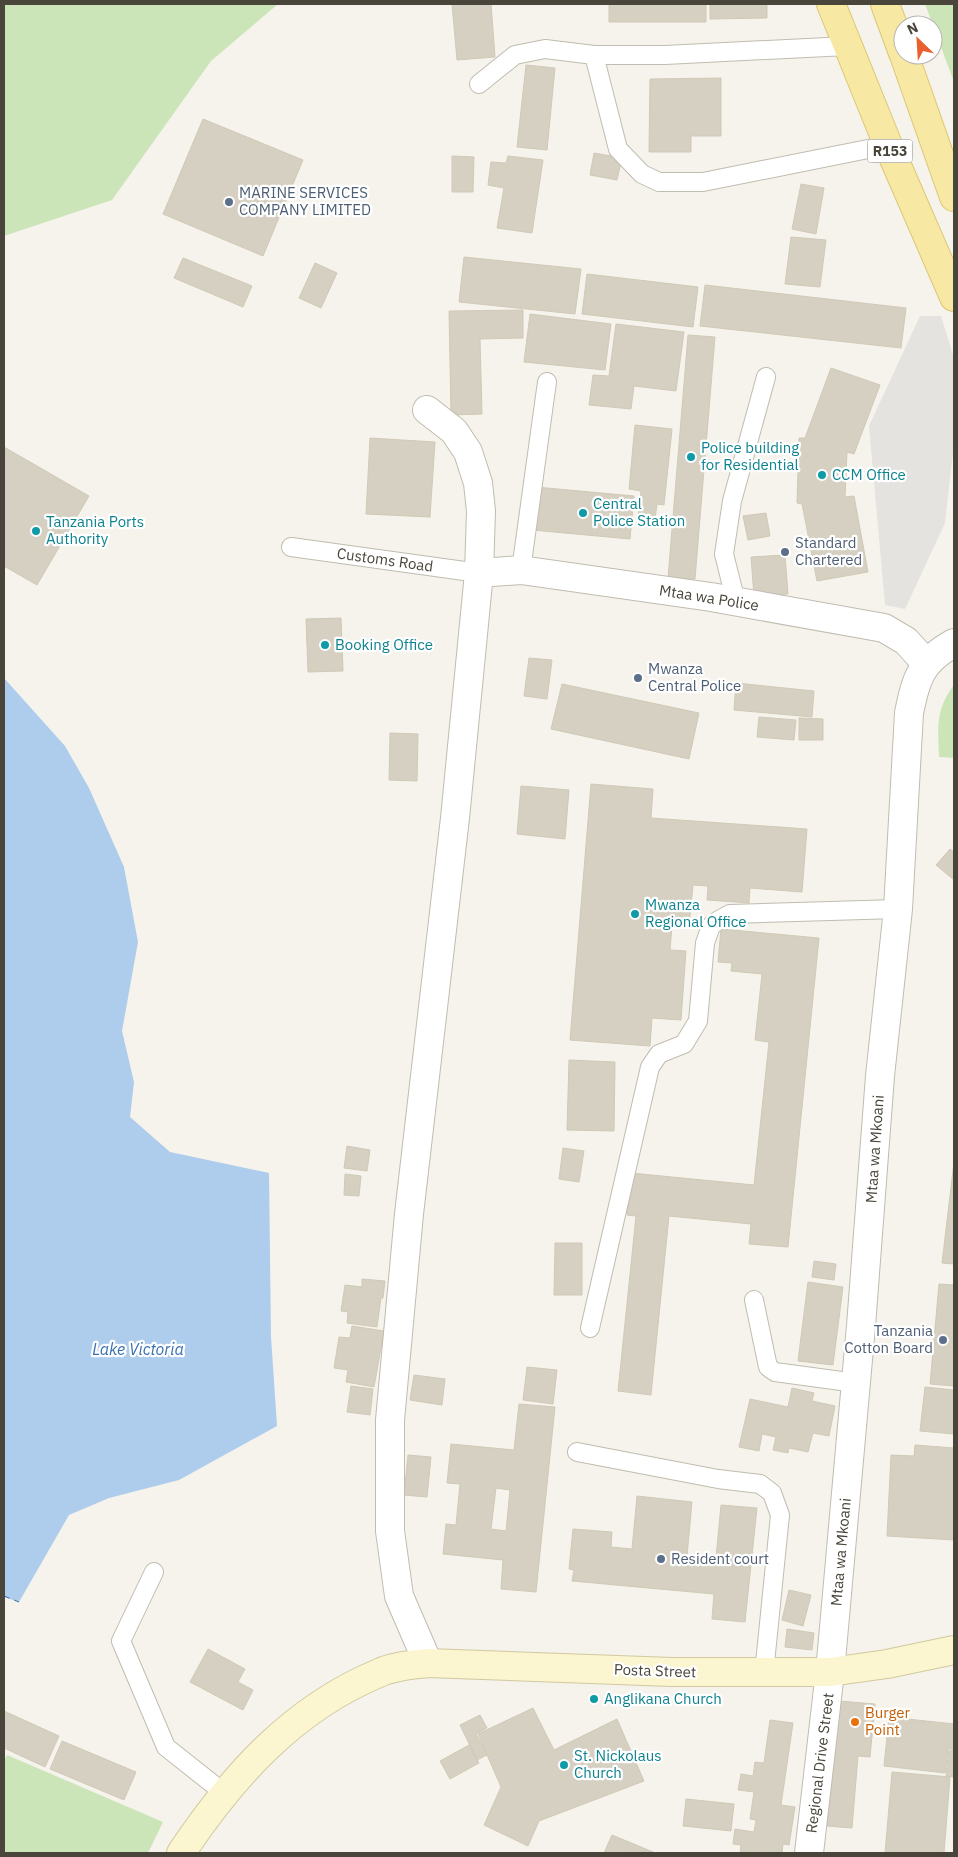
<svg xmlns="http://www.w3.org/2000/svg" width="958" height="1857" font-family="'IBM Plex Sans',sans-serif">
<style>
.green{fill:#cce5b8}
.parking{fill:#e4e3e0}
.water{fill:#aeccec}
.lines{fill:none;stroke-linecap:round;stroke-linejoin:round}
.ferry{stroke:#3a70ae;stroke-width:1;stroke-dasharray:6 5;stroke-linecap:butt}
.building{fill:#d6d0c2;stroke:#d0c9b6;fill-rule:evenodd}
.lane-casing{stroke:#c0bcaf;stroke-width:20}
.street-casing{stroke:#c0bcaf;stroke-width:30}
.secondary-casing{stroke:#d1c99f;stroke-width:30}
.primary-casing{stroke:#dcc773;stroke-width:30}
.lane{stroke:#fff;stroke-width:18}
.street{stroke:#fff;stroke-width:28}
.secondary{stroke:#fbf5d0;stroke-width:28}
.primary{stroke:#f7e8a3;stroke-width:28}
.service-dot{fill:#5c6f8a;stroke:#fff;stroke-width:2}
.culture-dot{fill:#0f9aa8;stroke:#fff;stroke-width:2}
.food-dot{fill:#e8710a;stroke:#fff;stroke-width:2}
.labels{text-anchor:middle;stroke-width:4.5;stroke-linejoin:round;paint-order:stroke}
.shield{fill:#fff;stroke:#807d75;stroke-width:1}
.shield-label{font-size:14px;font-weight:bold;fill:#49453a}
.service-label{font-size:15px;fill:#4e5e75;stroke:#fff;text-anchor:start}
.culture-label{font-size:15px;fill:#0d838f;stroke:#fff;text-anchor:start}
.street-label{font-size:15px;fill:#49453a;stroke:#fff}
.food-label{font-size:15px;fill:#c56008;stroke:#fff;text-anchor:start}
.water-label{font-size:16px;font-style:italic;fill:#3a70ae;stroke:#fff}
</style>
<rect width="100%" height="100%" fill="#f5f3ec"/>
<!-- green -->
<path class="green" d="M4,4H278L211,61L112,200L4,236Z
M925,4H954V82Z
M954,685V758L939,757C938,727 935,710 954,685Z
M7,1755L163,1822L148,1853H4V1761Z"/>
<!-- parking -->
<path class="parking" d="M920,316H941L954,358V444L945,523L905,609L885,605L869,426Z"/>
<!-- water -->
<path class="water" d="M4,678L65,746L89,788L124,867L138,942L122,1031L134,1082L130,1117L170,1152L269,1173L271,1337L277,1426L179,1480L109,1498L69,1515L19,1602L4,1597Z"/>
<g class="lines">
<!-- ferry -->
<path class="ferry" d="M4,1596L19,1602"/>
</g>
<!-- building -->
<path class="building" d="M452,4H491L495,57L457,60Z
M609,4H706V22H609Z
M710,4H767V18L710,19Z
M526,65L555,68L547,150L517,147Z
M721,78V136H691V152H649L650,79Z
M203,119L303,160L263,256L163,214Z
M594,153L622,158L617,180L590,175Z
M452,156L474,157L473,192H452Z
M508,156L543,160L532,233L497,228L504,188L488,185L491,162L506,163Z
M801,184L824,188L816,234L792,229Z
M791,237L826,240L820,287L785,284Z
M464,257L581,269L575,314L459,302Z
M183,258L252,286L243,307L174,278Z
M315,263L337,273L321,308L299,298Z
M587,274L698,287L693,327L582,314Z
M705,285L906,308L901,348L700,326Z
M523,310V338L480,339L482,414L451,415L449,311Z
M530,314L611,324L605,370L524,362Z
M616,324L684,332L676,391L634,386L631,409L589,405L593,375L609,376Z
M688,335L715,337L695,579L668,578Z
M831,368L880,385L854,454L847,452L845,497L854,496L868,572L817,581L802,504L797,503L799,438H805Z
M635,425L672,429L664,505L657,504L655,519L638,517L641,491L629,489Z
M370,438L435,442L430,517L366,514Z
M4,447L89,496L37,585L4,566Z
M536,487L634,496L630,539L532,530Z
M766,513L770,536L748,540L743,516Z
M785,555L788,594L754,596L751,557Z
M341,618L343,671L308,672L306,619Z
M529,658L552,660L547,699L524,696Z
M736,683L814,691L812,717L734,710Z
M562,684L699,713L689,759L551,729Z
M759,717L796,720L794,740L757,737Z
M799,718L823,719V740H799Z
M390,733L418,734L417,781L389,780Z
M591,784L653,789L651,818L807,829L802,892L750,888L749,903L707,900L708,886L693,885L689,926L672,925L670,950L686,951L681,1020L652,1018L650,1046L570,1040Z
M521,786L569,790L565,839L517,834Z
M950,849L954,852V880L936,865Z
M721,929L819,938L788,1247L749,1244L751,1224L669,1216L651,1395L618,1391L636,1216L627,1215L631,1173L754,1185L769,1042L755,1040L762,974L731,971L732,963L718,962Z
M569,1060L615,1062L614,1131L567,1130Z
M347,1146L370,1150L367,1171L344,1168Z
M563,1148L584,1151L579,1182L559,1179Z
M954,1162V1264L942,1263Z
M345,1174L361,1176L359,1196L344,1195Z
M555,1243H582V1295H554Z
M814,1261L836,1264L834,1280L812,1277Z
M362,1279L385,1281L383,1298H381L377,1327L347,1323L348,1312L341,1311L345,1285L362,1287Z
M808,1282L843,1287L833,1365L798,1361Z
M939,1284L954,1285V1386L930,1384Z
M352,1326L384,1331L374,1387L346,1382L348,1370L334,1368L339,1337L350,1338Z
M527,1367L557,1370L553,1404L523,1400Z
M414,1375L445,1379L442,1405L410,1400Z
M351,1386L373,1389L370,1415L347,1412Z
M925,1387L954,1390V1434L920,1431Z
M792,1388L814,1393L812,1401L835,1406L829,1436L813,1433L808,1452L789,1448L788,1453L773,1450L776,1437L762,1434L759,1451L739,1447L750,1399L788,1407Z
M519,1404L555,1407L536,1592L501,1589L503,1560L443,1554L446,1524L456,1525L460,1484L447,1483L451,1444L514,1450ZM496,1488L510,1490L506,1531L491,1529Z
M915,1445L954,1448V1540L887,1536L891,1455L914,1456Z
M408,1455L431,1457L427,1497L404,1495Z
M637,1496L692,1502L687,1556L716,1558L721,1505L757,1508L745,1622L712,1619L714,1594L572,1581L574,1570L569,1569L573,1529L612,1532L611,1547L632,1549Z
M789,1590L811,1595L803,1626L782,1620Z
M787,1629L814,1633L812,1650L785,1647Z
M208,1649L245,1669L238,1682L253,1690L243,1710L190,1682Z
M839,1701L875,1704L870,1757L858,1756L852,1828L827,1826Z
M533,1708L554,1750L617,1719L644,1781L539,1821L528,1846L484,1825L501,1787L478,1734Z
M4,1711L59,1736L45,1767L4,1748Z
M480,1715L487,1728L476,1734L487,1755L477,1760L460,1725Z
M889,1717L954,1724V1749L948,1748L945,1773L884,1766Z
M770,1720L793,1723L781,1805L795,1807L789,1845L783,1844L782,1853H740L741,1845L733,1844L735,1829L754,1832L756,1820L750,1819L754,1792L738,1790L741,1774L753,1776L755,1762L764,1763Z
M62,1741L136,1772L124,1800L50,1769Z
M469,1745L479,1763L450,1779L440,1761Z
M949,1750H954V1777L946,1776Z
M892,1772L950,1777L944,1853H885Z
M686,1799L734,1804L731,1831L683,1826Z
M612,1835L653,1852L604,1853Z"/>
<g class="lines">
<!-- lane casing -->
<g class="lane-casing">
<path id="lane" d="M594,55L618,149L642,174L659,182H703L888,145
M479,84L515,55L545,49L594,55H665L847,46
M291,547L479,573
M521,570L547,382
M736,602L724,554L732,501L766,377
M754,1300L768,1367L775,1372L856,1383
M590,1328L650,1067L659,1054L684,1044L698,1021L705,943L711,926L719,920L730,914L898,909
M577,1452L718,1479L760,1484L772,1493L780,1515L764,1673
M154,1572L121,1641L166,1747L224,1793"/>
</g>
<!-- street casing -->
<g class="street-casing">
<path id="street" d="M427,410L454,431L468,452L478,483L481,511L479,573L455,818L409,1214L390,1420V1531L399,1596L428,1663
M479,573L521,570L711,597L884,628L906,641L926,663
M809,1853L830,1672L861,1326L880,1076L898,909L909,713C916,678 921,661 954,643"/>
</g>
<!-- secondary casing -->
<g class="secondary-casing">
<path id="secondary" d="M181,1853C232,1777 292,1709 379,1673C394,1666 412,1665 428,1663L672,1672H830L887,1664L954,1650"/>
</g>
<!-- primary casing -->
<g class="primary-casing">
<path id="primary" d="M831,4L888,145L954,297
M885,4L903,53
M904,55L954,197"/>
</g>
<!-- lane -->
<use href="#lane" class="lane"/>
<!-- street -->
<use href="#street" class="street"/>
<!-- secondary -->
<use href="#secondary" class="secondary"/>
<!-- primary -->
<use href="#primary" class="primary"/>
</g>
<!-- markers -->
<g class="service-dot">
<circle cx="229" cy="202" r="5"/>
<circle cx="785" cy="552" r="5"/>
<circle cx="638" cy="678" r="5"/>
<circle cx="943" cy="1340" r="5"/>
<circle cx="661" cy="1559" r="5"/>
</g>
<g class="culture-dot">
<circle cx="691" cy="457" r="5"/>
<circle cx="822" cy="475" r="5"/>
<circle cx="583" cy="513" r="5"/>
<circle cx="36" cy="531" r="5"/>
<circle cx="325" cy="645" r="5"/>
<circle cx="635" cy="914" r="5"/>
<circle cx="594" cy="1699" r="5"/>
<circle cx="564" cy="1765" r="5"/>
</g>
<circle class="food-dot" cx="855" cy="1722" r="5"/>
<g class="labels">
<!-- shield labels -->
<rect class="shield" x="867.5" y="139.5" width="45" height="23" rx="4"/>
<g class="shield-label">
<text x="890" y="156">R153</text>
</g>
<!-- service labels -->
<g class="service-label">
<text x="239" y="198">MARINE SERVICES<tspan x="239" dy="17">COMPANY LIMITED</tspan></text>
<text x="795" y="548">Standard<tspan x="795" dy="17">Chartered</tspan></text>
<text x="648" y="674">Mwanza<tspan x="648" dy="17">Central Police</tspan></text>
<text x="933" y="1336" text-anchor="end">Tanzania<tspan x="933" dy="17">Cotton Board</tspan></text>
<text x="671" y="1564">Resident court</text>
</g>
<!-- culture labels -->
<g class="culture-label">
<text x="701" y="453">Police building<tspan x="701" dy="17">for Residential</tspan></text>
<text x="832" y="480">CCM Office</text>
<text x="593" y="509">Central<tspan x="593" dy="17">Police Station</tspan></text>
<text x="46" y="527">Tanzania Ports<tspan x="46" dy="17">Authority</tspan></text>
<text x="335" y="650">Booking Office</text>
<text x="645" y="910">Mwanza<tspan x="645" dy="17">Regional Office</tspan></text>
<text x="604" y="1704">Anglikana Church</text>
<text x="574" y="1761">St. Nickolaus<tspan x="574" dy="17">Church</tspan></text>
</g>
<!-- street labels -->
<g class="street-label">
<text transform="translate(385 560) rotate(8)" y="5">Customs Road</text>
<text transform="translate(709 598) rotate(9)" y="5">Mtaa wa Police</text>
<text transform="translate(875 1149) rotate(-86)" y="5">Mtaa wa Mkoani</text>
<text transform="translate(841 1552) rotate(-85)" y="5">Mtaa wa Mkoani</text>
<text transform="translate(655 1671) rotate(2)" y="5">Posta Street</text>
<text transform="translate(820 1763) rotate(-83)" y="5">Regional Drive Street</text>
</g>
<!-- food labels -->
<g class="food-label">
<text x="865" y="1718">Burger<tspan x="865" dy="17">Point</tspan></text>
</g>
<!-- water labels -->
<g class="water-label">
<text x="138" y="1355">Lake Victoria</text>
</g>
</g>
<!-- border -->
<rect width="958" height="1857" fill="none" stroke="#49453a" stroke-width="10"/>
<!-- north arrow -->
<g transform="translate(918 40) rotate(335)"><circle r="24" fill="#ffffff" stroke="#b6b5b0"/>
<path d="M0-4L9 19L0 12L-9 19Z" fill="#ea5f2e"/>
<text y="-8" font-size="14" font-weight="bold" text-anchor="middle" fill="#49453a">N</text>
</g>
</svg>
